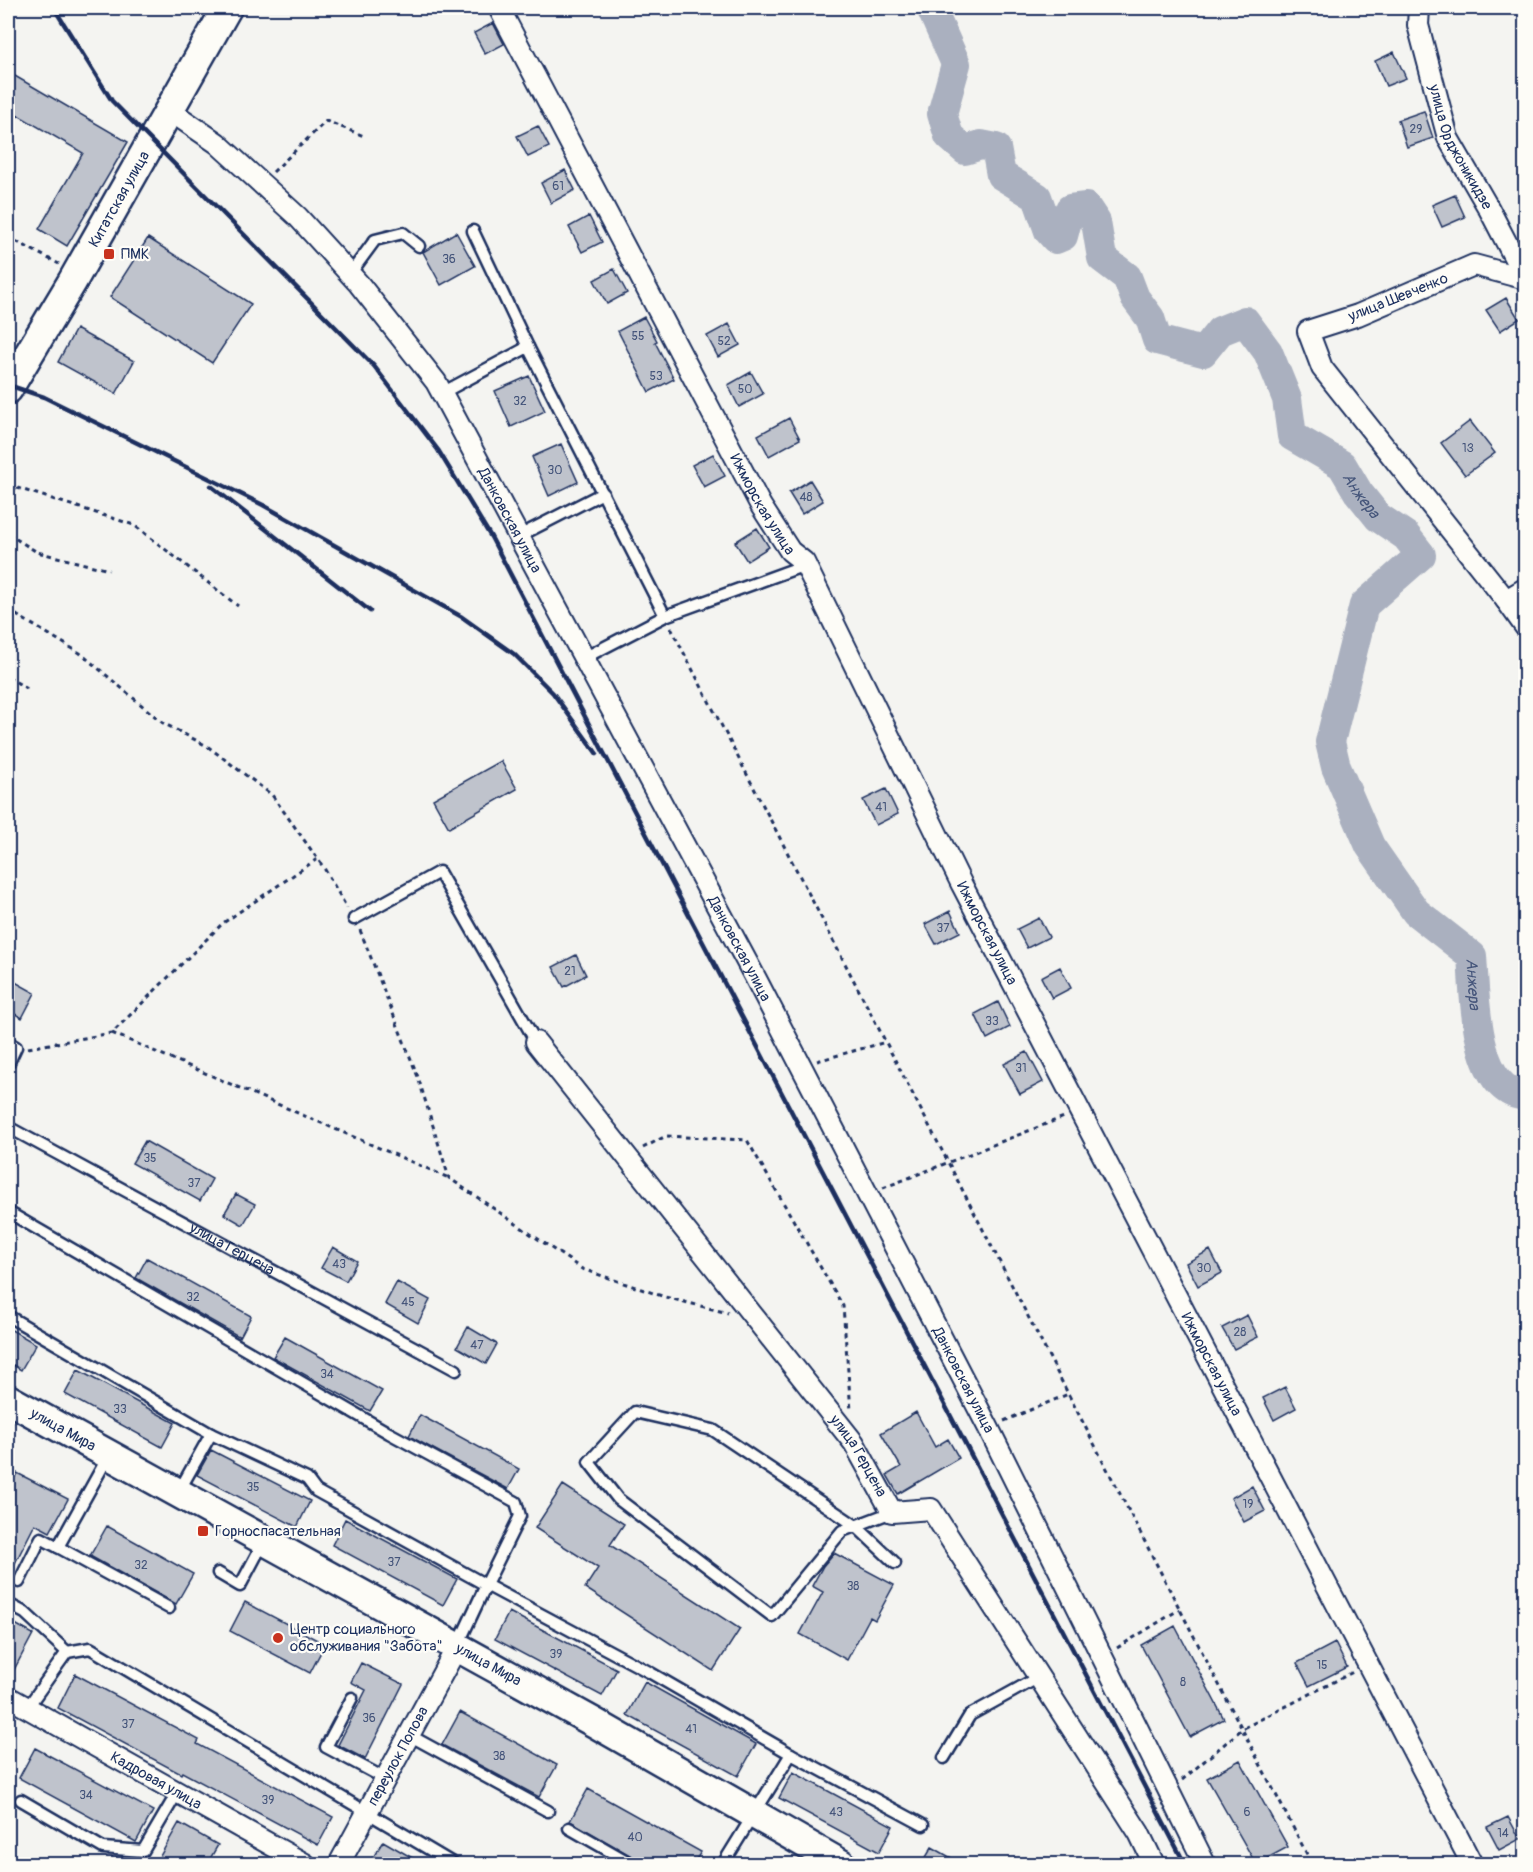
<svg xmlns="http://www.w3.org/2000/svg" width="1533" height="1872" font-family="Pangolin,sans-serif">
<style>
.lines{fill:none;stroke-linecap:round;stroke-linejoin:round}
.river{stroke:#aab0bf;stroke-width:30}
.building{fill:#bfc3cc;stroke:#1b2f5e;stroke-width:1.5}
.lane-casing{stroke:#1b2f5e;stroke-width:15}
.street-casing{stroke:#1b2f5e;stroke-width:24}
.secondary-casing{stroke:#1b2f5e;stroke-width:33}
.path{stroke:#1b2f5e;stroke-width:3;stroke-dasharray:4.5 4.5;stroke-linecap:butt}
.lane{stroke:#fdfcf7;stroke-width:10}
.street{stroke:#fdfcf7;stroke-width:20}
.secondary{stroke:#fdfcf7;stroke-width:28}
.rail{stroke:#1b2f5e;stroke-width:4.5}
.poi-dot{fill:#c8321e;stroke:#fdfcf7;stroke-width:2}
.labels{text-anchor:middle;stroke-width:4.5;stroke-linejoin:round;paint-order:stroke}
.number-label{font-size:12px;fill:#44547a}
.street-label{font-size:15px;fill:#1b2f5e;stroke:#fdfcf7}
.poi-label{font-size:15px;fill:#1b2f5e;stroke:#fdfcf7;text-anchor:start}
.water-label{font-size:16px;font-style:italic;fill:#46567b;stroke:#fdfcf7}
</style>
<rect width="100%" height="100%" fill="#f4f4f1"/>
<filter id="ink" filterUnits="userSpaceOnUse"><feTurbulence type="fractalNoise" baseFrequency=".0167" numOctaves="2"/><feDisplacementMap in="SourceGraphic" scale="12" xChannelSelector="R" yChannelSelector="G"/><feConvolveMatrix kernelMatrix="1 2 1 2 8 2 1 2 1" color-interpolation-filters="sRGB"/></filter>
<g filter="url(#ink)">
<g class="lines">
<!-- river -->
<path class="river" id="s1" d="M931,8L956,64L942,114L949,136L965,150L981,145L996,148L1001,175L1037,197L1049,231L1056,239L1063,236L1070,209L1086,207L1096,222L1102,258L1127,277L1135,298L1150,318L1157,340L1203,352L1220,331L1245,321L1268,352L1287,399L1292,436L1342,465L1358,492L1378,517L1406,536L1421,555L1364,605L1330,742L1336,767L1370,846L1416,912L1472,956C1475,994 1473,1092 1526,1096"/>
</g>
<!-- building -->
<path class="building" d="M493,23L504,44L485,54L474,33Z
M1394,52L1406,78L1386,86L1375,61Z
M8,72L128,142L67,246L39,229L83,153L18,115L8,133Z
M1424,111L1433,138L1407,147L1398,120Z
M538,126L549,147L528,157L517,136Z
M565,170L575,190L551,203L541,183Z
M1455,195L1465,217L1442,227L1432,205Z
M589,216L602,242L582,252L569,227Z
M456,232L475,266L441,285L423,252Z
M148,238L251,304L212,363L110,297Z
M614,269L627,293L607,304L594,280Z
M1506,298L1519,319L1500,331L1486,310Z
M644,317L657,341L655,342L674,379L649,392L618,331Z
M729,324L740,345L718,357L707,336Z
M76,329L134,361L116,394L58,362Z
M751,372L763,394L739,407L728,385Z
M529,376L545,411L511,427L495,391Z
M789,418L800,439L769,456L758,435Z
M1470,421L1495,453L1465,475L1441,443Z
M561,444L578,482L549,496L532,457Z
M713,454L725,476L704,487L692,465Z
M810,480L823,501L802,514L789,493Z
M757,528L769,547L747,561L735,542Z
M501,761L517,789L449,828L433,799Z
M886,789L898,814L876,825L863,800Z
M950,911L960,932L936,944L925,924Z
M1039,918L1049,937L1027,948L1017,929Z
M576,955L586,975L564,987L553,967Z
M1060,967L1071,988L1052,998L1041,977Z
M8,978L35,993L22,1018L8,1010Z
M998,1002L1010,1027L987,1039L975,1014Z
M1027,1052L1043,1082L1020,1094L1004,1064Z
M145,1141L212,1179L200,1201L132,1163Z
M236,1194L255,1204L243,1225L224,1214Z
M333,1247L357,1261L346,1281L321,1268Z
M1210,1250L1222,1273L1198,1286L1186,1263Z
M147,1258L251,1316L240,1337L136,1278Z
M397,1282L430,1300L418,1323L385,1304Z
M1247,1315L1258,1337L1234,1349L1222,1328Z
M468,1327L497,1344L486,1364L457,1347Z
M8,1328L36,1344L21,1370L8,1362Z
M285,1337L382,1391L370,1411L273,1357Z
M78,1370L175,1423L162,1447L65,1394Z
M1285,1387L1296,1408L1274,1420L1263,1398Z
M916,1412L935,1447L948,1439L959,1458L898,1494L887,1475L901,1467L881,1433Z
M420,1415L519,1469L508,1489L409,1436Z
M211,1450L310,1501L297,1527L197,1475Z
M17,1473L68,1499L50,1532L35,1524L8,1577V1491Z
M563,1485L624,1524L610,1545L740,1629L713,1671L585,1588L598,1568L535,1528Z
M1252,1486L1265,1511L1244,1522L1231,1498Z
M345,1519L457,1579L443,1605L332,1545Z
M107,1526L193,1574L176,1604L90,1556Z
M834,1553L894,1585L875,1620L870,1617L847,1660L800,1634L823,1592L812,1586L823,1566Z
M245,1602L325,1644L310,1673L230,1631Z
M509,1612L617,1669L602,1696L495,1639Z
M8,1620L33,1634L8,1681Z
M1175,1626L1224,1719L1190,1737L1141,1645Z
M1335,1643L1347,1667L1309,1686L1297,1663Z
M361,1663L403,1684L365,1759L338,1745L366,1690L351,1682Z
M75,1674L199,1740L197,1744L333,1817L318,1845L182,1772L181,1774L58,1708Z
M645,1682L756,1744L738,1776L627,1715Z
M460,1712L557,1765L539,1797L442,1745Z
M35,1748L153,1811L136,1842L19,1778Z
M1240,1760L1288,1847L1256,1864L1207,1778Z
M793,1772L893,1826L879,1852L779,1798Z
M588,1789L701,1852L693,1864H645L570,1821Z
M1508,1817L1520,1839L1499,1850L1487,1827Z
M179,1823L218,1845L207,1864H172L159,1858Z
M383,1841L423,1864H369Z
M932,1847L962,1864H922Z"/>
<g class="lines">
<!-- lane casing -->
<g class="lane-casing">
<g id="lane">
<path d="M473,231L528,347"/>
<path d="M350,274L375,240L403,233L419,246"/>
<path d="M442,393L528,347L665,616L584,658"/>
<path d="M519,536L603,493"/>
<path d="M665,616L808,564"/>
<path d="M354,919L439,872L536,1042"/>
<path d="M8,1042L16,1047L8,1064"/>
<path id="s2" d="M8,1127L456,1370"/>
<path d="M8,1212L389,1433L516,1502L520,1516L486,1585L649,1672L791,1754"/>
<path d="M8,1316L211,1434"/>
<path d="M179,1491L211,1434L307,1479L316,1491L486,1585L457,1647"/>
<path d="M892,1512L842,1531L772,1616L618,1499L589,1462L635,1412L713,1430L856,1526L895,1563"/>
<path d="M58,1547L169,1608"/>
<path d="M218,1573L240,1586L264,1541"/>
<path d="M19,1582L41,1538L58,1547L109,1455"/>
<path d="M8,1604L25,1613L67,1652"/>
<path d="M352,1698L326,1747L386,1779"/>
<path d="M27,1708L67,1652L90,1648L454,1864"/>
<path d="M409,1735L548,1811"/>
<path d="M944,1758L970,1715L1039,1677"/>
<path d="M21,1800L103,1848L143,1851L177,1793"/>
<path d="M569,1828L632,1864"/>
<path d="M723,1864L791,1754L923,1825"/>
</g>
</g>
<!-- street casing -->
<g class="street-casing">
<g id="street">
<path id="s3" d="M499,8L761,506L790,551L804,562L962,885L1472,1864"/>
<path id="s4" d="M1419,8L1418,25L1448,138L1489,209L1526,280"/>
<path id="s5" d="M169,110L217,143L298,217L359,284L436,382L756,979L988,1427L1205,1864"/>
<path d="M1526,279L1474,265L1358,315L1308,331L1322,368L1506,600L1526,628"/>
<path d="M1506,600L1526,588"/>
<path id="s6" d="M536,1042L854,1443L892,1512L931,1509L1139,1833L1154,1864"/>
<path id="s7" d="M8,1697L305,1864"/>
<path id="s8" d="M339,1864L457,1647"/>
</g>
</g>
<!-- secondary casing -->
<g class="secondary-casing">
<g id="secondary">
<path id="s9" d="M8,389L72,282L227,8"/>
<path id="s10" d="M8,1399L595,1723L841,1864"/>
</g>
</g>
<!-- path -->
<path class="path" d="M273,172L326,121L364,136
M8,237L59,264
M8,485L134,525L238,606
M8,534L37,552L109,570
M8,610L80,653L163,723L207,746L272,795L324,868L347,908
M671,628L1312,1864
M8,677L29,690
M360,930L418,1077L449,1178L582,1269L665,1297L728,1313
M112,1033L449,1178
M28,1048L112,1033L223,923L317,859
M817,1061L886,1042
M643,1148L666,1136L747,1140L843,1306L851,1411
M883,1188L1064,1117
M1004,1421L1068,1394
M1117,1648L1180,1609
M1182,1780L1242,1729L1353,1672
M1296,1864L1309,1858"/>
<!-- lane -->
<use href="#lane" class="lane"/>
<!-- street -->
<use href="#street" class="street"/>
<!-- secondary -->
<use href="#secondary" class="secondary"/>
<!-- rail -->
<path class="rail" d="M54,8L112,101L374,366L438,450L491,537L1185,1864
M8,385L44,397L263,505L462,617L514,654L553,693L597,754
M211,486L370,611"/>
</g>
</g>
<!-- markers -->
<g class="poi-dot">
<rect x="103" y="248" width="12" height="12" rx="3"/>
<rect x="197" y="1525" width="12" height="12" rx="3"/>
<circle cx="278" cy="1638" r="6"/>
</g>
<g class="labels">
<!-- number labels -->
<g class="number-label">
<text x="1416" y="133">29</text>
<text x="558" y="190">61</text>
<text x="449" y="263">36</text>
<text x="638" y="340">55</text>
<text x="724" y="345">52</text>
<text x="656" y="380">53</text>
<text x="745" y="393">50</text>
<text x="520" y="405">32</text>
<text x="1468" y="452">1З</text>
<text x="555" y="474">30</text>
<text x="806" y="501">48</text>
<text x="881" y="811">41</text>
<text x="943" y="932">37</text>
<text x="570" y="975">21</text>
<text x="992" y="1025">33</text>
<text x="1021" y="1072">31</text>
<text x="150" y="1162">35</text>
<text x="194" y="1187">37</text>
<text x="339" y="1268">43</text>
<text x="1204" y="1272">30</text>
<text x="193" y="1301">32</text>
<text x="408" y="1306">45</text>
<text x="1240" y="1336">28</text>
<text x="477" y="1349">47</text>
<text x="327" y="1378">34</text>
<text x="120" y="1413">33</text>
<text x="253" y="1491">35</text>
<text x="1248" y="1508">19</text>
<text x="394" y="1566">37</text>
<text x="141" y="1569">32</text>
<text x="853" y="1590">38</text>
<text x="556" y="1658">39</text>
<text x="1322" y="1669">15</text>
<text x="1183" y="1686">8</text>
<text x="369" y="1722">36</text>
<text x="128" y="1728">37</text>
<text x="691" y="1733">41</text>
<text x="499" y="1760">38</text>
<text x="86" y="1799">34</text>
<text x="268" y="1804">39</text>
<text x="836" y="1816">43</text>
<text x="1247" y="1816">6</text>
<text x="1503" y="1837">14</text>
<text x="635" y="1841">40</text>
</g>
<!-- street labels -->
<g class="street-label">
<text dy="5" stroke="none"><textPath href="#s4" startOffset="147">улица Орджоникидзе</textPath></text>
<text dy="5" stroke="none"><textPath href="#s9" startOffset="220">Китатская улица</textPath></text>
<text transform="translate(1398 297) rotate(-22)" y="5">улица Шевченко</text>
<text dy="5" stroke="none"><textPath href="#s3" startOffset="562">Ижморская улица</textPath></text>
<text dy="5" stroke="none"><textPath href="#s5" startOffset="540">Данковская улица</textPath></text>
<text dy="5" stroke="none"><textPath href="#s3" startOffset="1048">Ижморская улица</textPath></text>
<text dy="5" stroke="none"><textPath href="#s5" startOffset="1026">Данковская улица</textPath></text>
<text dy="5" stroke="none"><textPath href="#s2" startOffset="255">улица Герцена</textPath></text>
<text dy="5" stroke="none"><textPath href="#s3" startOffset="1534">Ижморская улица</textPath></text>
<text dy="5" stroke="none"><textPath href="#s5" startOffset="1512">Данковская улица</textPath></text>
<text dy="5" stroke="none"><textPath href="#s10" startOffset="63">улица Мира</textPath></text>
<text dy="5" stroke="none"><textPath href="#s6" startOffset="525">улица Герцена</textPath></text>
<text dy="5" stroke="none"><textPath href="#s10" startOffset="549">улица Мира</textPath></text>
<text dy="5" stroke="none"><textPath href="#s8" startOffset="123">переулок Попова</textPath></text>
<text dy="5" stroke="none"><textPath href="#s7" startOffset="170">Кадровая улица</textPath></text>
</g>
<!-- poi labels -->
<g class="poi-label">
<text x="121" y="259">ПМК</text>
<text x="215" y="1536">Горноспасательная</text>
<text x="290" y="1634">Центр социального<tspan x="290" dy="17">обслуживания "Забота"</tspan></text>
</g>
<!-- water labels -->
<g class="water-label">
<text dy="6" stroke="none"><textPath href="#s1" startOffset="836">Анжера</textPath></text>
<text dy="6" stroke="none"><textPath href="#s1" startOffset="1430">Анжера</textPath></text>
</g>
</g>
<!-- margin -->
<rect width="1533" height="1872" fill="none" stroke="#fdfcf7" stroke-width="30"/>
<rect x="15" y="15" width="1503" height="1842" fill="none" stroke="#1b2f5e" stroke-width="2" filter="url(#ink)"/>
</svg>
